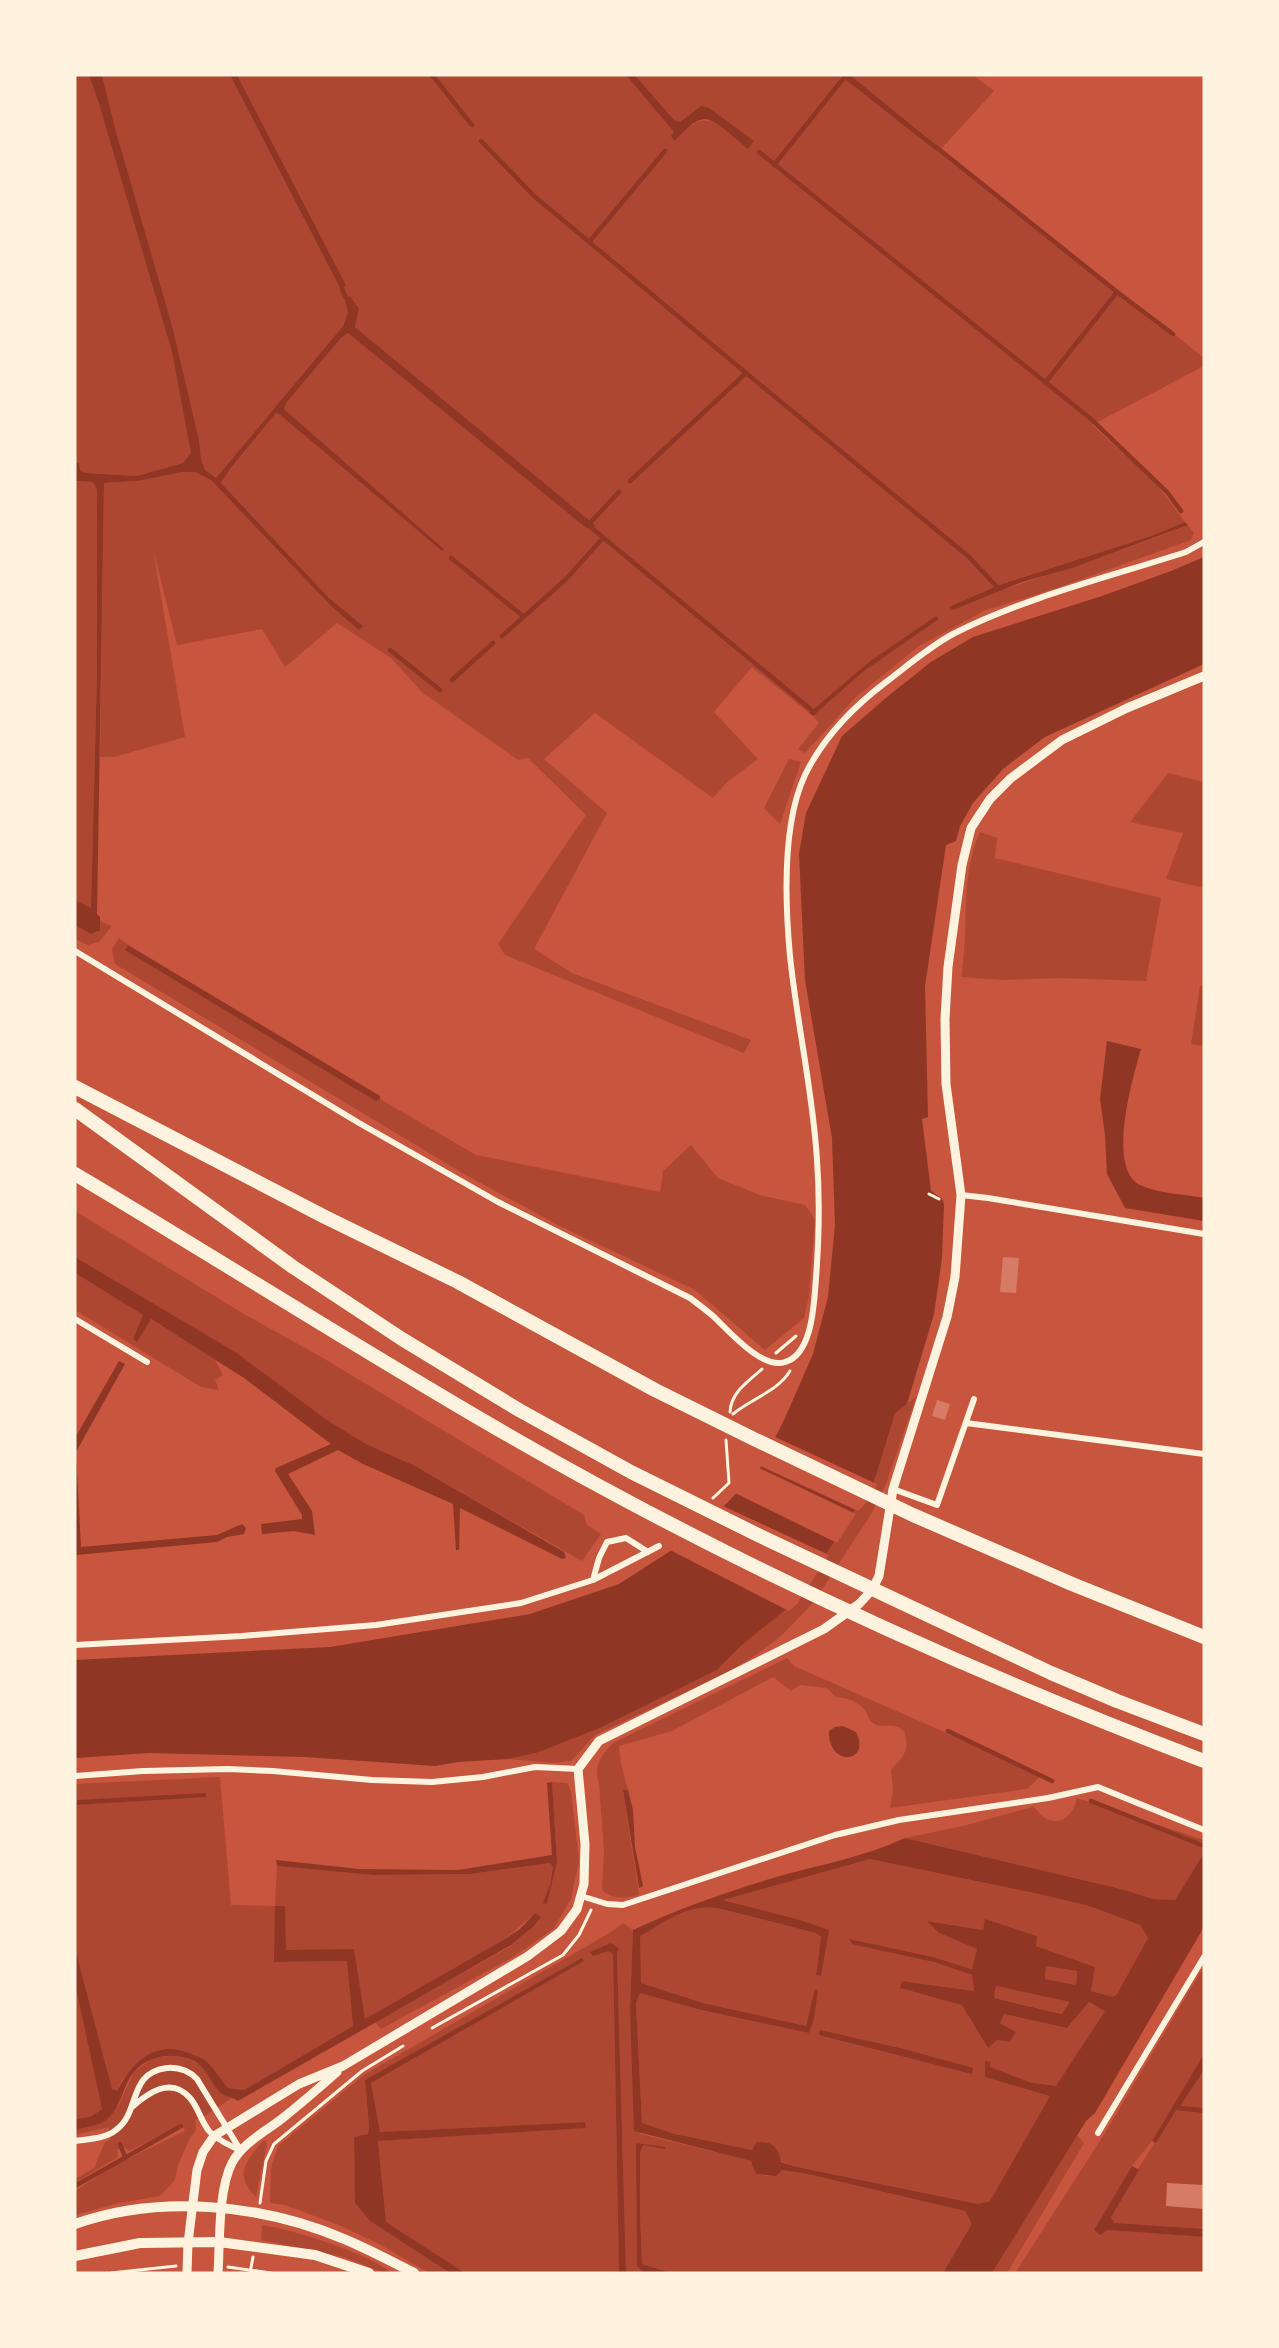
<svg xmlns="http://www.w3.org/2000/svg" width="1279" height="2348" font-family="Lato,sans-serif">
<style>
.green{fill:#ae4732}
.water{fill:#8f3625;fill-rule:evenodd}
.pier{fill:#c8553d}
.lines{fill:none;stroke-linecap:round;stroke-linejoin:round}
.stream{stroke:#8f3625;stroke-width:4.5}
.building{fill:#d67c66}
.path{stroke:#fff3e0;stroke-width:3}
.minor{stroke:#fff3e0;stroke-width:6}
.tertiary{stroke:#fff3e0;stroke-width:9}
.secondary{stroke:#fff3e0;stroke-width:10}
.motorway{stroke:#fff3e0;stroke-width:14}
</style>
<rect width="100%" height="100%" fill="#c8553d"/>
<!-- green -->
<path class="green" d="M75,75H89L99,104L172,352L190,443L191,453L183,463L137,476L85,473L80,470L79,463H75Z
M102,75H230L341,290L346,285L237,75H626L674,132L675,141C682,134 690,125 698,122C714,114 736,139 748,149L701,106L680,122L674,120L635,75H840L940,148L850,75H973L994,91L941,149L1204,358V366L1092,425L1156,483L1185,522L1151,536L999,585L950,607C1029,580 1110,557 1188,525L1194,533L1191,540L1057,588L986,610L919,646L856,697L805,753L798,749L819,723L813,716L864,671L938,619L936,617L869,662L809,713L752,667L714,712L758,759L727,782L713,798L595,713L544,759L607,813L534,949L572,973L751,1040L744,1053L505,955L498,944L586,815L528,758L518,760L423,693L391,658L337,623L285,667L262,629L177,645L153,549L185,737L114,757H100L104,483L138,481L182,472H195L211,480L330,605L363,626L329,598L221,483L230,469L276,413L279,414L442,551L444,549L284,409L287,402L341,338L348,333L586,528L595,526L355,327L359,309L348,312L343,326L216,478L205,470L201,459L199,440L173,329L115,128Z
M75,481L93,482L97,490V673L91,909L75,900Z
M789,759L801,762L780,824L764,808Z
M1168,773L1204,782V888L1166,879L1183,833L1130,822Z
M980,832L997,838L995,858L1161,898L1146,981L1059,978L1004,980L961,977C970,928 959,879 980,832Z
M99,921L112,926L99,942L88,945L75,939V925C83,929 92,937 100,931Z
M119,938L128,945L126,950L364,1094L376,1101L380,1099L476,1155L660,1192L663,1171L691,1145L718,1178L760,1195L805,1205L815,1219L809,1296L804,1318L765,1350L695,1290L560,1226L464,1174L115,964L112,949Z
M1200,986H1204V1046L1191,1044Z
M75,1211L244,1314L323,1358L584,1515L587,1525L601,1534L582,1561L415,1466L366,1444L327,1420L237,1353L75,1257Z
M75,1273L143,1315L133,1339L136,1342L150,1319L214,1358L223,1375L215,1380L219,1390L201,1387L75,1310Z
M916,1397L886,1484L870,1516L813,1603L783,1634L762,1651L730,1671L595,1735L571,1761L554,1763L508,1759L536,1753L600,1728L717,1670L742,1645L795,1601L875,1480L877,1468L895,1412Z
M787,1658L794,1666L1042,1775L1027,1789L890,1808L893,1790L891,1770C904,1755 910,1752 904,1731C894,1721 882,1730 873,1723C869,1720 868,1715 865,1711C858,1701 848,1698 836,1697L827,1688L800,1685L791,1691L773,1677L672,1731L619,1746L621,1764L628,1790L623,1791L639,1895C626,1898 613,1900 602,1890L604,1851L599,1783C593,1767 601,1755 613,1743Z
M220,1777L231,1905L275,1906L277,1866L373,1875L470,1874L550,1863L553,1867L550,1885L544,1902L547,1904L557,1862L552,1782L567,1783L571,1791L579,1861L571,1899L554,1928L515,1956L381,2029L375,2022L511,1946L533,1927L535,1913L505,1939L365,2019L354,1950H285V1906L274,1962L347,1961L353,2026L244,2090L228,2088L206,2061L162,2049L122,2080L117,2091L112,2090L75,1948V1805L206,1796L75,1800V1784Z
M1077,1798L1204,1840V1853L1175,1900L1153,1899L1125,1890L905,1838L963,1826L1033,1807C1037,1810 1042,1817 1047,1819C1063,1827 1075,1811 1077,1798Z
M870,1859L1039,1894L1089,1906L1140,1925L1148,1938L1117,1994L1113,1997L1091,1991L1095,1967L1036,1946L1037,1936L985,1920L983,1930L928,1921L939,1933L977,1949L973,1969L933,1957L849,1939L934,1962L972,1975L974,1991L903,1981L900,1988L962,2004L988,2047L997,2040L1010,2042L1016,2032L1000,2023L1004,2014L1067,2028L1089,2002L1105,2011L1053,2091L990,2201L978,2204L797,2167L752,2150L675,2134L642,2123L636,2003L640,1993L701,2010L809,2033L815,1990L806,2026L703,2003L640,1983L639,1936C665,1922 686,1904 717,1908L816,1933L821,1937L816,1975L829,1930L722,1899Z
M623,1923L633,1930L630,2008L640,2134L752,2161L756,2174L768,2176L781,2169L803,2173L965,2211L973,2224L943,2273H671L642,2264L640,2213V2153L643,2145L664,2149L636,2143L642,2272L644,2273H626L617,1953L619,1948L611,1943L593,1956L609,1951L613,1954L619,2273H465L386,2222L378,2141L586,2128L585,2122L380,2132L371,2083L584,1961L365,2080L369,2127L368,2134L354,2138L355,2203L370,2221L450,2273H429L381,2245L341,2226L285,2205L270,2203L271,2167L278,2146L364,2075L611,1932Z
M1046,1966L1077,1971L1076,1985L1045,1979Z
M1204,1966V2054L1152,2141L1132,2166L1094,2230L1102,2234L1108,2230L1204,2237V2273H1015L1105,2133Z
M75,1984L102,2109L90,2117L75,2119Z
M996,1985L1070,2002L1063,2014L994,1998Z
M177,2055C188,2059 198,2062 207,2071C219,2084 213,2090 233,2097L205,2116L195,2120L196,2130L190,2138L178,2165L175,2180L160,2196L119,2203L75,2215V2191L117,2164L185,2131L182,2124L129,2151L123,2146L117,2150L118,2157L75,2183V2179L94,2168L105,2142L110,2140L109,2127L75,2135V2130L118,2106L134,2072L153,2058Z
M1204,2065V2231L1103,2224Z
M1077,2135L1084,2143L1007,2273H992Z
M264,2140L267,2144L256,2197C233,2174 246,2161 264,2140Z
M262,2225C295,2230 367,2253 392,2273H384L344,2257L261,2240Z"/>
<!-- water -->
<path class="water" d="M89,75H102L115,128L173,329L199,440L201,459L205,470L216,478L343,326L348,312L345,300L350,296L359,309L355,327L596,526L586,528L348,333L341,338L287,402L284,409L444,549L442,551L279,414L276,413L230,469L221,483L329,598L363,626L359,630L330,605L211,480L195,472H182L138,481L104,483L97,914L100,917V931L91,934L75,925V900L91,908L97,673V490L93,482L75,481V463H79L80,470L85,473L137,476L183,463L191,453L172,352L99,104Z
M230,75H237L346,285L341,290Z
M626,75H635L674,120L680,122L701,106L709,108L754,141L748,149C739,142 716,119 705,119C694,119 682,134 675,141L671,136L674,132Z
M840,75H850L941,149L935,150Z
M1185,522L1188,525L1072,568L1022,582L953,610L949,607L999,585L1151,536Z
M1204,557V664L1045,737L1003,769L973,803L960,826L956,841L946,845L925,986L928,1117L922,1119L931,1191L942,1199L944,1204L942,1258L934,1314L907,1404L895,1413L870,1495L856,1508L796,1601L742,1645L717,1670L600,1728L536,1753L508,1759L458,1762L435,1766L305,1757L149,1753L75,1758V1660L330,1647L530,1614L619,1584L675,1548L688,1543L759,1470L785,1418L813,1354L828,1297L835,1225L832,1138L805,980L799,854L806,813L842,736L887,697L931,662L973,637L1102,596L1171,571Z
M936,616L939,619L864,671L813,716L809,713L869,662Z
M128,945L380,1096V1099L376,1101L364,1094L125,950Z
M1107,1041L1141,1049C1133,1077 1106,1168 1140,1185C1159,1194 1184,1194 1204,1198V1221L1125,1208L1107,1174L1105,1135L1100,1099Z
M75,1257L237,1353L327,1420L366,1444L415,1466L564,1552L566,1558L562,1559L460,1508L459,1550H456L453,1504L363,1464L338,1450L288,1474L312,1511L315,1535L294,1531L262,1534L261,1524L302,1519V1515L275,1471L276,1468L331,1444L244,1378L151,1319L137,1342L133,1339L143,1315L75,1273Z
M119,1361L125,1364L76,1452L81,1547L217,1535L242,1524L246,1528L244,1534L227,1537L217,1542L76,1555L75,1438Z
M843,1726L856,1732C872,1763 828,1768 829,1731L835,1727Z
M552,1782L557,1862L547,1904L543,1903L550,1885L553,1867L550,1863L470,1874L373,1875L277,1866L276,1860L359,1869L458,1870L552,1855L547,1783Z
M623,1790H628L633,1810L635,1847L643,1886L639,1888Z
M206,1793V1797L75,1805L77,1800Z
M905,1838L1125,1890L1153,1899L1175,1900L1204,1853V1927L1095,2113L1086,2121L992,2273H943L972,2224L965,2211L803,2173L782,2170L776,2176L756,2174L751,2161L634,2131L630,2008L633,1930C680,1908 727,1892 776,1877C819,1865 864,1857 905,1838ZM870,1859L1039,1894L1089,1906L1140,1925L1148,1938L1117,1994L1113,1997L1091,1991L1095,1967L1036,1946L1037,1936L985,1919L983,1930L927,1921L939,1933L977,1949L972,1969L933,1957L849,1939L852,1944L934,1962L972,1975L974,1991L902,1981L900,1988L962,2005L988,2048L997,2040L1010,2042L1016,2032L1000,2023L1004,2014L1067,2028L1089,2002L1105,2011L1056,2086L1032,2083L990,2067V2062L985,2061V2077L1050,2096L990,2201L978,2204L797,2167L781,2162C779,2147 772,2141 757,2142L752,2150L675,2134L642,2123L636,2003L640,1993L701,2010L809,2033L814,2018L818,1990L815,1989L806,2026L703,2003L641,1983L640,1936C665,1922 686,1904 717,1908L816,1933L821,1937L816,1975L821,1976L829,1930L800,1920L723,1900ZM1046,1966L1077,1971L1076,1985L1045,1979ZM996,1986H997L1070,2002L1062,2014L994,1998Z
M275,1906H285L286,1950L354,1949L365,2019L505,1939L520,1929L535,1913L541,1917L533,1927L511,1945L238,2101C233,2097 226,2097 221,2093C210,2084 209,2069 194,2061C175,2052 149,2054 134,2072C122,2086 122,2107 106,2120C97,2126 86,2127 75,2130V2119L90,2117L102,2109L75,1984V1948L112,2089L117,2091C133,2062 155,2038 191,2054C196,2056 203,2058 207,2062C215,2070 221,2080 228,2088L244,2090L353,2026L347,1961L274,1962Z
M611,1943L619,1948L617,1953L626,2273H619L613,1955L609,1951L593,1956L590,1952Z
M582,1958L584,1961L371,2083L380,2132L585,2122L586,2128L378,2141L386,2222L465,2273H450L370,2221L355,2203L354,2137L368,2134L369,2127L365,2080Z
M820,2030L904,2049L973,2068L972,2074L819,2035Z
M1204,2054V2070L1180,2106L1204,2108V2113L1176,2110L1156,2143L1152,2141Z
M636,2143L665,2147V2149L643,2145L640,2153V2213L642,2264L671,2273H644L637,2266Z
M1132,2166L1139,2170L1111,2217L1114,2223L1204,2229V2237L1108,2230L1100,2235L1094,2230Z"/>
<!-- pier -->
<path class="pier" d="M773,1436L877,1484L872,1497L858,1511L758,1465Z
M757,1467L856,1514L837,1543L733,1492Z
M721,1505L829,1555L798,1603L789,1611L668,1549L686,1541Z"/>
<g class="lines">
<!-- stream -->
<path class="stream" d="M432,75L472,125
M481,141L534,196L746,373
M936,147L1117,292
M759,152L1091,419L1167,492L1181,511
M774,165L843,79
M589,242L665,151
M342,289L346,298
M1045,383L1117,292L1173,334
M630,481L746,373L969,557L997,587
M619,492L588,525L814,712
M451,558L523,616
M502,636L565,580L603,538
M390,650L440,690
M452,680L493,643
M948,1731L1052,1781
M1091,1801L1204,1846
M120,2144L125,2157
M75,2186L181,2126"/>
</g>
<!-- building -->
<path class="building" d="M1003,1257L1019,1258L1016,1293L1000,1292Z
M937,1400L950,1404L945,1420L932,1416Z
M1167,2183L1204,2185V2209L1166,2206Z"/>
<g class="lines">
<!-- path -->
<path class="path" d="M929,1194L939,1199
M776,1353L796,1336
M730,1412C731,1392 748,1382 762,1369
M733,1414C751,1399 778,1391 790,1371
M713,1498L729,1483L726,1440
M432,2028L563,1955L579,1935L591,1910
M260,2203L266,2161L274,2144L362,2071L403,2046
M228,2267L271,2273
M111,2273L176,2266
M250,2273L253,2257"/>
<!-- minor -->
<path class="minor" d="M75,951L359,1123L498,1202L690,1298C698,1304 706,1310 713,1316C728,1330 762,1370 785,1362C813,1354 814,1302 816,1278C819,1239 820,1200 817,1160C813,1092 797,1024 790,956C785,902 782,824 805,775C823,738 853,707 886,682C907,666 929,647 953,634C1026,597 1109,577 1186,552L1204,542
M961,1195L988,1198L1204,1234
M75,1319L147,1362
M966,1423L1204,1454
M893,1489L937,1505L974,1399
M593,1580L599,1558L607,1542L626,1538L648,1552
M75,1645L242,1636L376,1625L521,1603L593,1580L659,1546
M75,1776L143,1771L228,1769L273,1771L372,1780L432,1782L483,1777L535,1767L578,1769
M581,1896L607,1904L623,1905L835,1835L899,1820L1048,1798L1098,1787L1204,1830
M132,2107C148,2093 171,2076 190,2098C198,2107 201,2121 209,2131C216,2140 230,2145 241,2151
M1098,2133L1204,1957
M75,2141C88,2139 105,2139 116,2130C141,2112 127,2073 167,2068C179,2067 188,2070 197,2079L241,2151"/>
<!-- tertiary -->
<path class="tertiary" d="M187,2273L188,2243L197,2170L203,2152L214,2136L299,2084L343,2066L528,1956L561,1931L577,1909L584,1884L585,1844L578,1769L599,1741L824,1629L859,1604L872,1590L879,1576L893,1489L947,1317L955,1277L961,1195L946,1084L945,1019L948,967L962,865L971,828L990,799L1011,778L1062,740L1127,708L1204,676
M218,2273C220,2242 218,2190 232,2163C243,2142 267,2131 284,2117C303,2102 320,2087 337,2072"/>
<!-- secondary -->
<path class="secondary" d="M75,2224C159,2194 262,2204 344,2239C368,2249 391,2261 414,2273
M75,2256L140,2243L219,2242L315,2255L369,2273"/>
<!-- motorway -->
<path class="motorway" d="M75,1087L325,1217L458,1282L655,1390L756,1440L913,1515L1072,1584L1204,1637
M75,1109L293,1267L402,1339L519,1410L631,1472L760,1536L1051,1673L1117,1701L1204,1734
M75,1174C220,1260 362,1351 508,1435C730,1563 965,1670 1204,1761"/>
</g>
<!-- border -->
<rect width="1279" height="2348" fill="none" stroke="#fff3e0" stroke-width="153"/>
</svg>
